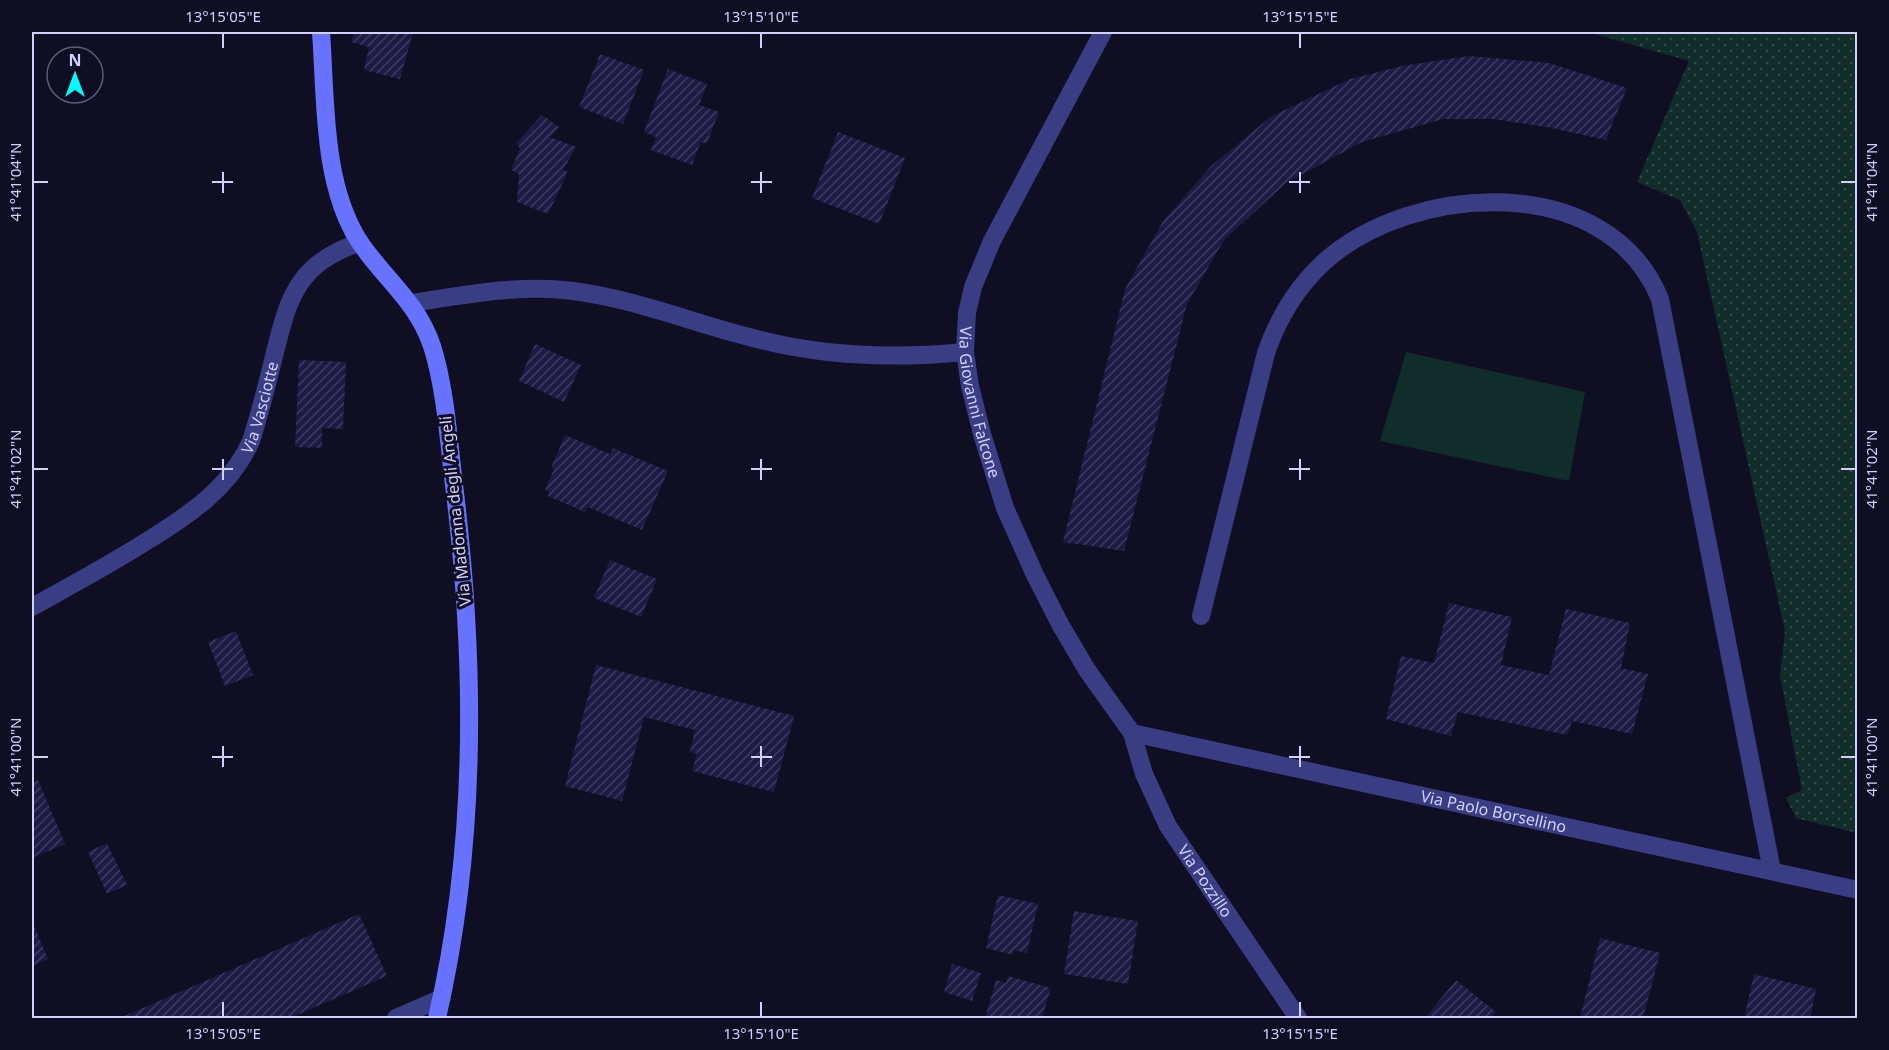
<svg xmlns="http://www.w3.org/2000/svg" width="1889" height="1050" font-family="'Noto Sans',sans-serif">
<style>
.grass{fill:url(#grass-dots)}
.garden{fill:#112d29}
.building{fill:url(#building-hatch)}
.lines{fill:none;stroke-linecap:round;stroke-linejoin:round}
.street{stroke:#393d83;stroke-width:18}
.secondary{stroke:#6773ff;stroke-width:18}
.ticks{fill:none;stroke:#d1d0ff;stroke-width:2}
.labels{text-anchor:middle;stroke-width:6;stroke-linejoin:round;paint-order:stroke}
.street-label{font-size:16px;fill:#d1d0ff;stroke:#0f0e23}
.neatline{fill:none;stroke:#d1d0ff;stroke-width:2}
.ticks-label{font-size:15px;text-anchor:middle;fill:#d1d0ff}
</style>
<defs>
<pattern id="grass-dots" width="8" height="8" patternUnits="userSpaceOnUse" patternTransform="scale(1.5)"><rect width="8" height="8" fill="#112d29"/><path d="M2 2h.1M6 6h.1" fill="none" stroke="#334a49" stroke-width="1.8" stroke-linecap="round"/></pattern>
<pattern id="building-hatch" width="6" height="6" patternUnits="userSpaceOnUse" patternTransform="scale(1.5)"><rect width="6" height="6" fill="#1e1a44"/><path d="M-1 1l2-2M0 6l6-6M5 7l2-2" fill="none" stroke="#3e3a60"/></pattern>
</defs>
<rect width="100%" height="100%" fill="#0f0e23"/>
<!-- grass -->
<path class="grass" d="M1588,32H1857V833L1796,818L1786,798L1802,790L1780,676L1785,631L1697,232L1680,200L1637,182L1689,61Z"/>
<!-- garden -->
<path class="garden" d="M1406,352L1585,392L1569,481L1380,441Z"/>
<!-- building -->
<path class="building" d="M354,32H413L400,79L364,70L369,47L351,42Z
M600,54L644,70L623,124L579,107Z
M1469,56L1549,63L1627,88L1606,140L1547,127L1493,119H1443L1362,142L1286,183L1224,240L1187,304L1124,551L1063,542L1125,289L1163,221L1212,165L1272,116L1350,79L1402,66Z
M668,69L707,84L699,105L719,112L707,144L701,142L692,165L651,150L656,137L644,132Z
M542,115L559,127L550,137L576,147L563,170L568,172L548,214L517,202L519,174L511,170L520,148L516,143Z
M838,132L905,158L879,224L812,198Z
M535,344L581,365L564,402L519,381Z
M299,360L346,362L343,429L322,428V448L295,447Z
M565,435L610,454L613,448L668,471L642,530L588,507L585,512L548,496L550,492L545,490L554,469L551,468Z
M610,560L657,579L641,617L594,598Z
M1449,603L1512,617L1501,665L1549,675L1566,609L1630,623L1621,668L1648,674L1632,734L1572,721L1567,735L1458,712L1451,736L1386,719L1401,656L1434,663Z
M236,631L253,675L225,686L208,642Z
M596,665L794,716L774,792L692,771L697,754L690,752L695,730L644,717L622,801L565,786Z
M38,780L65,844L32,858V783Z
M107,843L127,885L107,894L88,852Z
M998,895L1038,904L1027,953L1014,950L1013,955L986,948Z
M1074,911L1138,921L1128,984L1064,974Z
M359,914L387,976L290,1018H120Z
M32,921L48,959L32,966Z
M1600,938L1660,953L1643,1018H1580Z
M952,964L981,973L972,1001L944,992Z
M1754,974L1816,989L1810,1018H1744Z
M1008,976L1051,988L1042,1018H985L996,980L1006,983Z
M1456,980L1496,1012L1490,1018H1425Z"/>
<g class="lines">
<!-- street -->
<g class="street">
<path id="s1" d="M1103,32L992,241L973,287L967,313L965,352L970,386L982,434L1005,508L1035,575L1060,624L1087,670L1132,733L1144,774L1168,826L1298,1018"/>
<path d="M411,303C465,295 518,284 573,291C635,299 693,323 753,338C823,357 894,359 965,352"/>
<path id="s2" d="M32,607C70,586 109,565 147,541C189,515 230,488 251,441C260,413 267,385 274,356C282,325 288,292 312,269C326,256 342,249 360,242"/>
<path d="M1201,616L1266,353C1278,318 1297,287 1324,262C1413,182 1608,171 1660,299L1772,871"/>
<path id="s3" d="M1132,733L1858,890"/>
<path d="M396,1018L442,998"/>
</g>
<!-- secondary -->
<path class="secondary" d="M321,32C326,99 322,183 359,241C384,279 417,301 432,346C446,390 449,446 455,493C476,668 477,846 437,1018"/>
</g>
<!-- ticks -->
<path class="ticks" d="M223,33V48M761,33V48M1300,33V48M223,172V193M761,172V193M1300,172V193M33,182H48M212,182H233M751,182H772M1289,182H1310M1841,182H1856M223,459V480M761,459V480M1300,459V480M33,469H48M212,469H233M751,469H772M1289,469H1310M1841,469H1856M223,746V767M761,746V767M1300,746V767M33,757H48M212,757H233M751,757H772M1289,757H1310M1841,757H1856M223,1002V1017M761,1002V1017M1300,1002V1017"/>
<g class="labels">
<!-- street labels -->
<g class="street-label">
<text dy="6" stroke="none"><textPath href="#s1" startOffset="404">Via Giovanni Falcone</textPath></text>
<text dy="6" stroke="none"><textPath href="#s2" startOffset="314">Via Vasciotte</textPath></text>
<text transform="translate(455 511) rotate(-96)" y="6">Via Madonna degli Angeli</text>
<text dy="6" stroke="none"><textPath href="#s3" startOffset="370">Via Paolo Borsellino</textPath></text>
<text dy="6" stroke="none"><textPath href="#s1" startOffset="939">Via Pozzillo</textPath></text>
</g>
</g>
<!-- border -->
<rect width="1889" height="1050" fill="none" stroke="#0f0e23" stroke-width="66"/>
<!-- north arrow -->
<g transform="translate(75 75)"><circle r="28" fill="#0f0e23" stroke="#5d5c7b" stroke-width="1.5"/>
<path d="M0-4.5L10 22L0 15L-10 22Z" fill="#00fbfb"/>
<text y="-9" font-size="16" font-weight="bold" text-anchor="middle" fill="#d1d0ff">N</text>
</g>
<rect x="33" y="33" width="1823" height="984" class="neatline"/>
<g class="ticks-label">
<text x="223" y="22">13°15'05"E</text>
<text x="761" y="22">13°15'10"E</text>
<text x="1300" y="22">13°15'15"E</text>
<text transform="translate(16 182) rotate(-90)" y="5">41°41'04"N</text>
<text transform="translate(1872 182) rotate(-90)" y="5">41°41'04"N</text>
<text transform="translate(16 469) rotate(-90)" y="5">41°41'02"N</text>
<text transform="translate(1872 469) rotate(-90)" y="5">41°41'02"N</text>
<text transform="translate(16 757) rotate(-90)" y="5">41°41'00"N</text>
<text transform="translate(1872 757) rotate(-90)" y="5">41°41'00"N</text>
<text x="223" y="1039">13°15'05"E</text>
<text x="761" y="1039">13°15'10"E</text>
<text x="1300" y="1039">13°15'15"E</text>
</g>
</svg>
